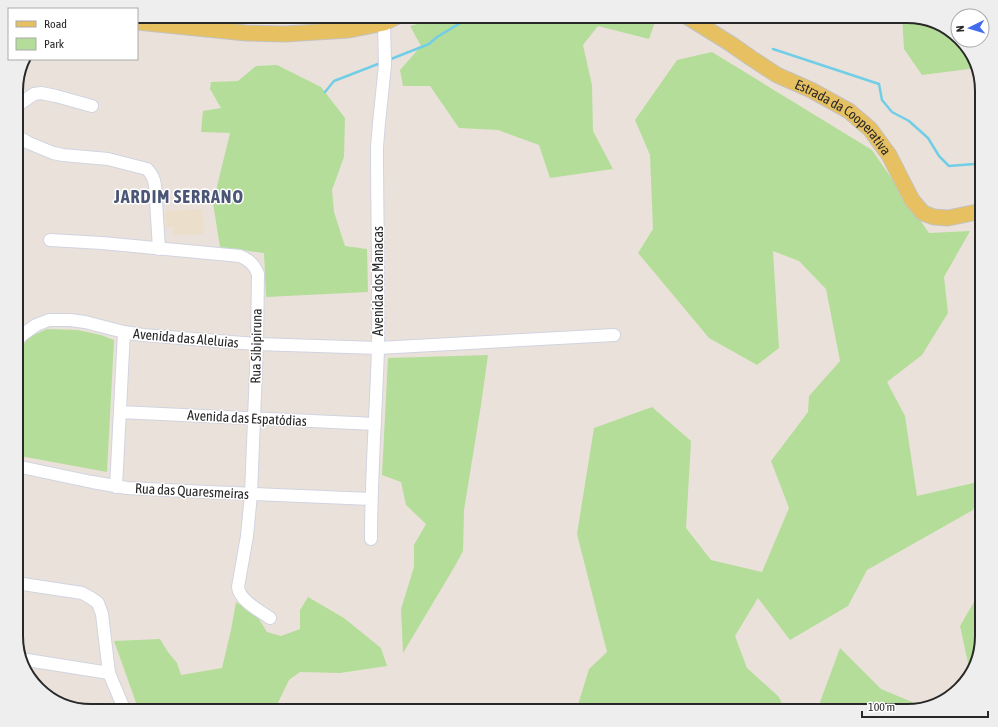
<svg xmlns="http://www.w3.org/2000/svg" width="998" height="727" font-family="'Asap Condensed',sans-serif">
<style>
.education{fill:#ebdeca}
.green{fill:#b4dd99}
.lines{fill:none;stroke-linecap:round;stroke-linejoin:round}
.stream{stroke:#72cde6;stroke-width:2.5}
.minor-casing{stroke:#d0d4e0;stroke-width:14}
.major-casing{stroke:#c3c3c3;stroke-width:17}
.minor{stroke:#fff;stroke-width:12}
.major{stroke:#e7c161;stroke-width:15}
.labels{text-anchor:middle;stroke-width:3;stroke-linejoin:round;paint-order:stroke}
.street-label{font-size:14px;fill:#282828;stroke:#fff}
.district-label{font-size:18px;font-weight:bold;letter-spacing:1px;fill:#4b5575;stroke:#fff}
.rim{fill:none;stroke:#282828;stroke-width:2}
</style>
<rect width="100%" height="100%" fill="#eae2da"/>
<!-- education -->
<path class="education" d="M202,209L204,234L174,235V227H166V211Z"/>
<!-- green -->
<path class="green" d="M440,16H657L649,39L598,26L583,45L592,85L593,131L613,169L550,178L539,145L498,130L459,128L430,86H403L400,70L421,46L410,26L432,20Z
M902,16H907L952,31L958,38V40H960L974,58L977,68L922,75L904,49Z
M712,52L872,150L929,233L970,231L944,277L948,313L922,355L887,382L905,416L917,496L982,481V482L973,510L867,570L848,606L790,640L758,598L735,636L747,668L779,697L785,711H576L589,669L607,652L577,534L594,428L652,407L691,441L686,528L711,560L762,572L789,508L771,461L808,412L809,396L840,361L826,289L799,261L773,251L779,348L757,365L709,338L638,253L653,229L650,155L635,120L677,60Z
M277,65L321,87L345,118L344,157L332,190L334,212L345,246L367,249L368,292L266,297L264,253L220,247L213,203L230,133L201,132L203,111L221,108L210,89L211,82L238,81L256,66Z
M47,329L78,330L101,335L114,340L107,472L20,456L21,411L17,393L16,392V354L29,337Z
M488,355L481,405L464,510L463,551L455,566L403,653L401,609L414,567V545L426,524L406,505L401,482L382,475L388,358Z
M982,588V636L970,672L960,626Z
M308,597L344,618L381,648L387,666L340,673L300,672L289,680L274,711H139L114,641L160,639L168,652L177,663L181,675L222,668L231,630L236,602L257,616L267,632L281,636L300,629V610Z
M840,648L881,689L924,707L907,711H829L820,702Z"/>
<g class="lines">
<!-- stream -->
<path class="stream" d="M773,49L879,84L882,100L892,112L909,121L928,138L939,156L949,166L974,164L982,161
M391,59L429,44L437,37L472,16
M325,92L334,81L378,64"/>
<!-- minor casing -->
<g class="minor-casing">
<path id="minor" d="M174,25L179,16
M16,104L21,103L34,94L41,93L56,96L92,106
M22,139L29,143L53,153L63,155L108,159L147,169C152,174 154,178 155,185L159,249
M50,240L102,243L240,256C249,260 254,264 258,274L257,344L251,494L247,536L238,587C239,600 260,611 270,618
M16,342L22,335L36,325L49,320H70L85,322L124,332L143,335L257,344L378,348L614,335
M120,412L375,424
M16,466L92,482L127,488L207,492L371,499
M116,487L124,332
M371,539C371,476 376,412 378,348C379,281 377,214 377,147L379,123L385,65L384,23
M16,583L82,593L91,598L98,603L102,614L109,673L125,711
M21,659L109,673"/>
</g>
<!-- major casing -->
<g class="major-casing">
<g id="major">
<path id="s1" d="M686,16L731,44L751,58L777,75L811,90L849,111L870,129L889,155L912,200L923,213L934,217L948,218L982,211"/>
<path d="M137,22L246,33L285,34L349,30L384,23L398,16"/>
</g>
</g>
<!-- minor -->
<use href="#minor" class="minor"/>
<!-- major -->
<use href="#major" class="major"/>
</g>
<g class="labels">
<!-- street labels -->
<g class="street-label">
<text dy="5" stroke="none"><textPath href="#s1" startOffset="188">Estrada da Cooperativa</textPath></text>
<text transform="translate(378 281) rotate(-90)" y="5">Avenida dos Manacas</text>
<text transform="translate(186 338) rotate(5)" y="5">Avenida das Aleluias</text>
<text transform="translate(256 346) rotate(-89)" y="5">Rua Sibipiruna</text>
<text transform="translate(247 418) rotate(3)" y="5">Avenida das Espatódias</text>
<text transform="translate(192 491) rotate(3)" y="5">Rua das Quaresmeiras</text>
</g>
<!-- district labels -->
<g class="district-label">
<text x="179" y="203">JARDIM SERRANO</text>
</g>
</g>
<!-- crop -->
<path d="M0 0H998V727H0ZM91 23H907A68 68 0 0 1 975 91V636A68 68 0 0 1 907 704H91A68 68 0 0 1 23 636V91A68 68 0 0 1 91 23Z" fill="#eee" fill-rule="evenodd"/>
<path class="rim" d="M91 23H907A68 68 0 0 1 975 91V636A68 68 0 0 1 907 704H91A68 68 0 0 1 23 636V91A68 68 0 0 1 91 23Z"/>
<!-- legend -->
<rect x="8" y="8" width="130" height="52" fill="#ffffff" stroke="#a9a9a9"/>
<rect x="16" y="21" width="20" height="6" fill="#e7c161" stroke="#a9a9a9"/>
<text x="44" y="28" font-size="12" fill="#282828">Road</text>
<rect x="16" y="38" width="20" height="12" fill="#b4dd99" stroke="#a9a9a9"/>
<text x="44" y="48" font-size="12" fill="#282828">Park</text>
<!-- north arrow -->
<g transform="translate(970 28) rotate(265)"><circle r="19" fill="#ffffff" stroke="#a9a9a9"/>
<path d="M0-3L7 15L0 10L-7 15Z" fill="#426bee"/>
<text y="-6" font-size="11" font-weight="bold" text-anchor="middle" fill="#282828">N</text>
</g>
<!-- scale -->
<path d="M862 711v6h126v-6" fill="none" stroke="#282828" stroke-width="2"/>
<text x="868" y="711" font-size="12" fill="#282828" stroke="#ffffff" stroke-width="3" paint-order="stroke">100 m</text>
</svg>
